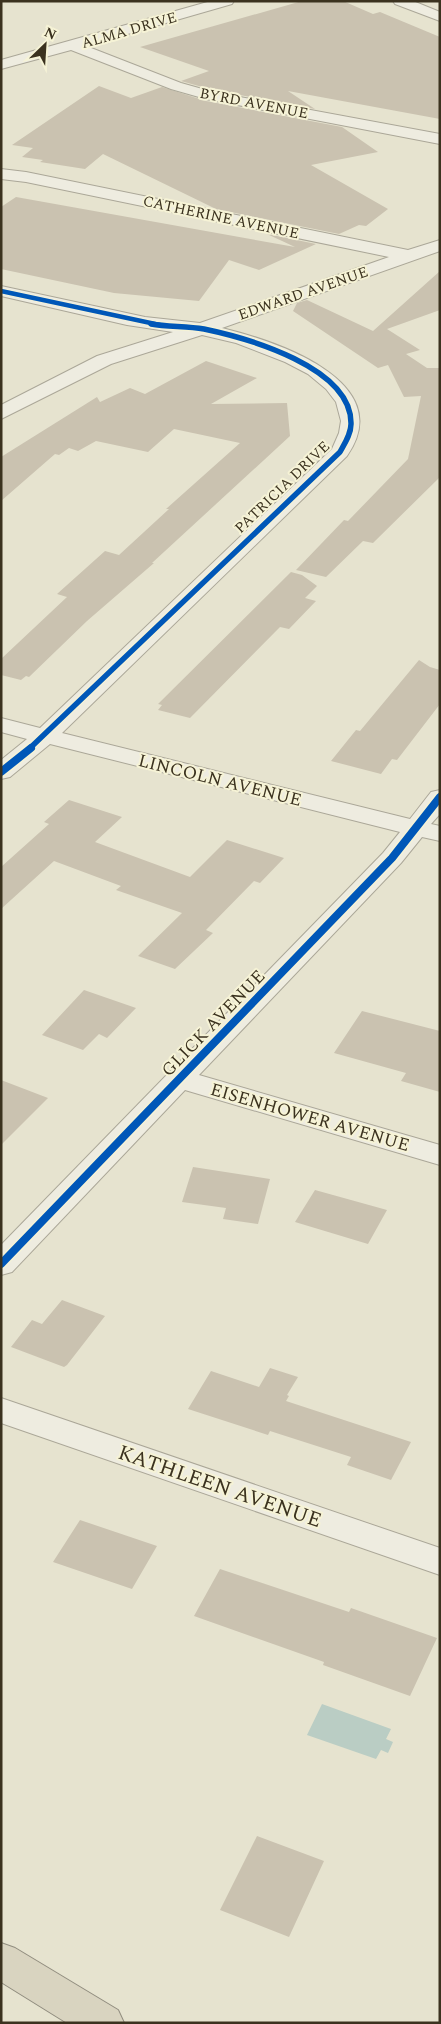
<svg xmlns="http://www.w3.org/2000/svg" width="441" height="2024" font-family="Spectral,serif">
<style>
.water{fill:#bacdc4}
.building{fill:#cac2b0}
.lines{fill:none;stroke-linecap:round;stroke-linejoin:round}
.minor-casing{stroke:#aba798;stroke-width:2}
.highway-casing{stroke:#918d7f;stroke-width:2}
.minor{fill:#eeece0;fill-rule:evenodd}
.highway{fill:#d9d4c0;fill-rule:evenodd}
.cycleway-far2-casing{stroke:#f6f3d6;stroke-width:6}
.cycleway-far1-casing{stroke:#f6f3d6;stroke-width:8}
.cycleway-casing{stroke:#f6f3d6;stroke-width:11}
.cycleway-far2{stroke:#0057b8;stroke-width:4.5}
.cycleway-far1{stroke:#0057b8;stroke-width:5.5}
.cycleway{stroke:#0057b8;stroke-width:8}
.labels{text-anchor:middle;stroke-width:4;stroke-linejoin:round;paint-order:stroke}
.far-street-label{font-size:15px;fill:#3b321f;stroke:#f6f3d6}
.street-label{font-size:18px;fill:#3b321f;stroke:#f6f3d6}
.near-street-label{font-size:21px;fill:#3b321f;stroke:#f6f3d6}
</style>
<rect width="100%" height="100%" fill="#e6e3cf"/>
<!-- water -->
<path class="water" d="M322,1704L391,1729L386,1739L393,1742L388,1753L381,1750L376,1759L307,1735Z"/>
<!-- building -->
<path class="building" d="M302,1H343L373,14L380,12L440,37V119L288,91L315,109L213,90L181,81L209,71L140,47Z
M99,86L131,98L162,87L206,101L342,127L378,152L311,165L388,209L366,226L359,225L339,234L216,209L103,154L85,169L40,162L43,160L22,157L33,148L12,145Z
M16,197L295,247L267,234L316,244L259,270L229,260L199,301L114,293L1,269V207Z
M440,271V310L387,329L420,350L406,354L427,368H440V477L373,543L363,541L326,577L296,570L344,520L348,521L408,459L421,396L404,397L388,365L378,368L293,311L297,303L307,300L373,331Z
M206,361L257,378L211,404L287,403L290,436L152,563H154L87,621L29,677L26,676L21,680L1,675V659L67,597L57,594L105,551L119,555L169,509H166L240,443L174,429L148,452L96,441L78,451L69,448L59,455L55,454L1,501V457L97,397L100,402L130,388L145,394Z
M291,572L302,575L317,586L305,598L316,601L289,629L280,627L190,718L158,710L162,705L158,704Z
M419,660L430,667L440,670V704L397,760L392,759L381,774L331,761L356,730L360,731Z
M69,800L122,817L95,842L190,877L227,840L284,858L260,883L254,881L206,930L213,933L175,969L138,956L182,913L116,890L121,886L54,861L1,909V867L49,824L44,822Z
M84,990L136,1008L107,1038L99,1034L83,1050L42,1035Z
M362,1011L440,1031V1092L401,1081L406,1073L334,1053Z
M1,1080L48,1098L1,1145Z
M193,1167L270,1179L258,1224L223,1219L226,1208L182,1202Z
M315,1190L387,1210L368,1244L295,1222Z
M62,1300L105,1316L67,1365L64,1367L11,1347L32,1320L42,1324Z
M270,1368L298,1377L287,1395L289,1396L286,1401L411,1442L391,1480L347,1465L351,1457L270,1431L268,1435L188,1409L211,1371L259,1387Z
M80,1520L157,1546L132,1589L53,1562Z
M220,1569L349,1612L351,1608L437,1638L410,1696L323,1665L324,1662L194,1616Z
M257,1836L324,1861L289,1937L220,1910Z"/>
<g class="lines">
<!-- minor casing -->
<g class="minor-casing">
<path id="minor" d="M211,1H234L232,4L86,46L181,83L213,92L440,134V144L206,99L171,89L71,50L1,69V60Z
M393,1H413L440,12V21L395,4Z
M1,169L26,172L408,250L440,240V251L222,328C275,341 399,381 347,456L62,733L410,819L431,792L440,790V814L431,824L440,826V841L422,837L401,863L199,1075L440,1145V1165L185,1090L12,1272L1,1275V1245L383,853L400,832L50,744L10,777L1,779V760L27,739L1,732V718L40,728L332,449L339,433L341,421L336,402L326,389L308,374L285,362L236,343L202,335L111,364L1,419V405L97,356L173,332L127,325L1,296V286L145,317L200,323L389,257L26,182L1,179Z
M1,1398L440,1548V1575L1,1423Z"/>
</g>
<!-- highway casing -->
<g class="highway-casing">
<path id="highway" d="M1,1943L15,1948L118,2010L124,2023H67L1,1982Z"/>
</g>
<!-- minor -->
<use href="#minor" class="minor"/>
<!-- highway -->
<use href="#highway" class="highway"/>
<!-- cycleway-far2 casing -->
<g class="cycleway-far2-casing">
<path id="cycleway-far2" d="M1,291L160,325"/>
</g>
<!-- cycleway-far1 casing -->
<g class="cycleway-far1-casing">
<path id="cycleway-far1" d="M29,749L340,452C345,443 351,434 351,424C352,367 247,338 204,329C186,326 168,327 151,324"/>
</g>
<!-- cycleway casing -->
<g class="cycleway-casing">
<path id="cycleway" d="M1,772L31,748
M1,1264L392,858L440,797"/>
</g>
<!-- cycleway-far2 -->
<use href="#cycleway-far2" class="cycleway-far2"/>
<!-- cycleway-far1 -->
<use href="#cycleway-far1" class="cycleway-far1"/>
<!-- cycleway -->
<use href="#cycleway" class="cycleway"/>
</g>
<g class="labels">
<!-- far-street labels -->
<g class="far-street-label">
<text transform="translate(129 30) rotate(-16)" y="5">ALMA DRIVE</text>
<text transform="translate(254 103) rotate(11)" y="5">BYRD AVENUE</text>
<text transform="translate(221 217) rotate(12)" y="5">CATHERINE AVENUE</text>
<text transform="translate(303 293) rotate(-19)" y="5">EDWARD AVENUE</text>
<text transform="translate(282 487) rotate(-44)" y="5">PATRICIA DRIVE</text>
</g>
<!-- street labels -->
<g class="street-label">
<text transform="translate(220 780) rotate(14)" y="6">LINCOLN AVENUE</text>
<text transform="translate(213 1023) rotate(-46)" y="6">GLICK AVENUE</text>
<text transform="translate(310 1117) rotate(16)" y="6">EISENHOWER AVENUE</text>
</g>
<!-- near-street labels -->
<g class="near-street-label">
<text transform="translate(220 1486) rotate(19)" y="7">KATHLEEN AVENUE</text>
</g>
</g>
<!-- border -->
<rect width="441" height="2024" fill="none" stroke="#3b321f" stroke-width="5"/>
<!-- north arrow -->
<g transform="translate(45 45) rotate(25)" stroke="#f6f3d6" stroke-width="4" paint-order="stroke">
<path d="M0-4L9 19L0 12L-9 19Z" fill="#3b321f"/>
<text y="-8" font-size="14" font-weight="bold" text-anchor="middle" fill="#3b321f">N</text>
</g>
</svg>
